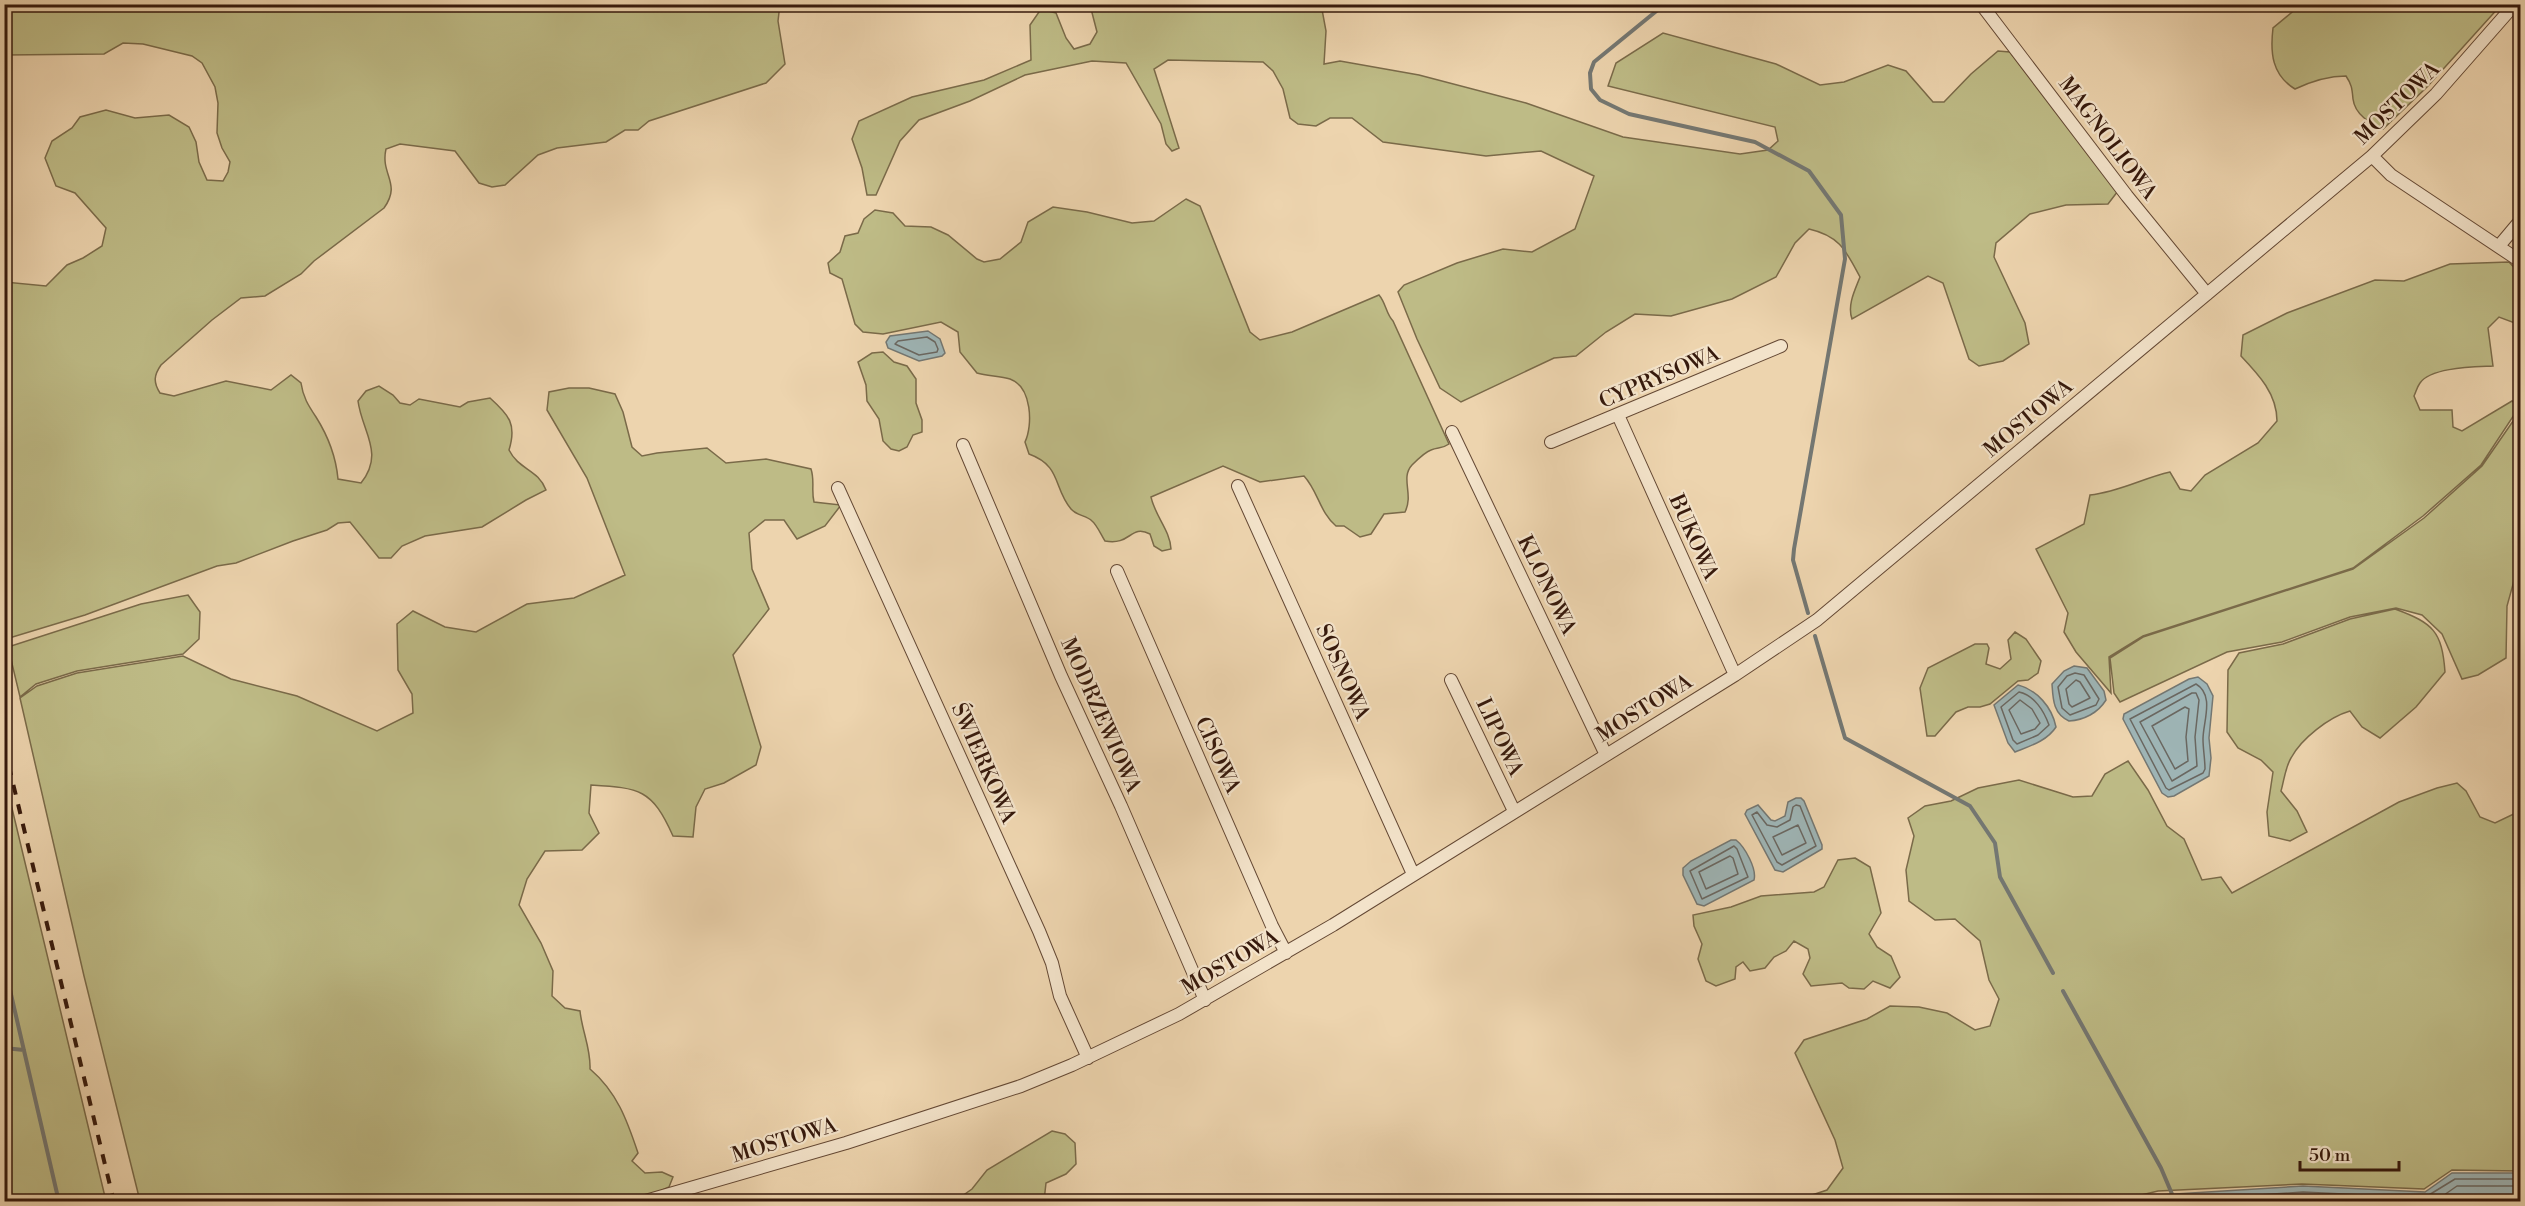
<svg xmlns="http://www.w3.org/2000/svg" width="2525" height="1206" font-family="'Libre Bodoni',serif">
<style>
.green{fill:#bebb86;stroke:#7a6a49;stroke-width:1.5}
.water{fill:#9eb5b6;stroke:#747772;stroke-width:1.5}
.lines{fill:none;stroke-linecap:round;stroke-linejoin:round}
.shore{stroke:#6a6761;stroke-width:1.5}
.stream{stroke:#747772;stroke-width:4}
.minor-casing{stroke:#644834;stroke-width:14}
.minor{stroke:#f3e3ca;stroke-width:12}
.rail{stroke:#36190c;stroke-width:4;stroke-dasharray:10 10;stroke-linecap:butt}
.labels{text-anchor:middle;stroke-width:4.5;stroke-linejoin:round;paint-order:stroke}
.street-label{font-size:21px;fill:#36190c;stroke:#f3e3ca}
</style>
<rect width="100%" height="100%" fill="#edd4ae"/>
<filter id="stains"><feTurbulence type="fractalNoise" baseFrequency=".00333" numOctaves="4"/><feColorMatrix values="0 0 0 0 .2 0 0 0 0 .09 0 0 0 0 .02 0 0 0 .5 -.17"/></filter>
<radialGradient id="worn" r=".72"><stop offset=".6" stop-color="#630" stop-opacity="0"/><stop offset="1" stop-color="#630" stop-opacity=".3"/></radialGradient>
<!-- green -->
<path class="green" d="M780,4L778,21L785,64L766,83L649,121L638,130H625L606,142L557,148L538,155L505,185L492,187L479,183L455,151L400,144L386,149C380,175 402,183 384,208L314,261L301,274L265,296L241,298L212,320L161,365C154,375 153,382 160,393L174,396L226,381L271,390L291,375L301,383C303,397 308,405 316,417C328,436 336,457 338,479L361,483C385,453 362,432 358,401L366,391L379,386L393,395L400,403L410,405L419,399L460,407L468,402L490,398C509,415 517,424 509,450C519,470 538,469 546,490L526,500L482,527L425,536L402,546L391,558H379L350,522L338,523L327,530L293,541L236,563L217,566L85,615L6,639L5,282L46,286L67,265L83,258L102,246L106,228L75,193L56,186L45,158L52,141L72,128L80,117L106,110L135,118L169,115L189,127L196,142L199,162L207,180L223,181L228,172L230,162L222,148L217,133L218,103L215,87L202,63L192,56L143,44L123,43L104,54L5,55V5Z
M1321,4L1326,31L1324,64L1340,61L1419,75L1526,103L1623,137L1740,154L1768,150L1778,141L1775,127L1608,86L1616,63L1663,33L1776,64L1820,85L1844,82L1888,65L1906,71L1933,102H1944L1971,74L1998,51L2010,52L2118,191L2108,204L2066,205L2030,214L1996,243L1994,257L2025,323L2029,344L2003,361L1979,366L1969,359L1943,283L1928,276L1852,319C1847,305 1855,290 1860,277C1846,251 1840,236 1809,229L1795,243L1776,277L1732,299L1671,316L1635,314L1606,332L1576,356L1554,358L1461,402L1440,388L1417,339L1398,292L1404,285L1457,263L1503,249L1532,252L1575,229L1594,176L1541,151L1486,156L1383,142L1352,118H1330L1316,126L1298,124L1290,118L1283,89L1273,71L1263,62L1168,60L1154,69L1179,148L1172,151L1166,144L1161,124L1126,63L1092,61L1025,75L970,101L919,120L900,141L876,195H867L862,168L852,139L859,121L912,97L984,80L1031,60L1030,25L1041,9L1056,13L1066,38L1074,49L1090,44L1097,32L1090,5Z
M2317,5L2501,4V5L2427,87L2383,129C2370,123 2355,115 2353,99C2352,89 2352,85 2346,76C2327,76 2312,81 2295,89C2272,75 2270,53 2273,28L2297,8Z
M1186,199L1200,206L1250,332L1260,340L1292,332L1379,295C1386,303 1386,314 1393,321L1449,444C1442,449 1438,447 1431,450C1425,452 1416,461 1412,465C1400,478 1414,494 1405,512L1384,514L1371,534L1360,537L1344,526H1336C1320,513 1318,491 1304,476L1260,482L1223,466L1151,497C1155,516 1170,530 1171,549L1162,551L1154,546L1150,534C1130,524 1131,546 1105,541C1101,535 1097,525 1092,521C1086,515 1077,516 1071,509C1053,488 1062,466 1029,454L1025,442C1033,425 1032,387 1010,379C1000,376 987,376 977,373L960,352L958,332L941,322L883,334L863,332L855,324L842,279L830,273L828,263L840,252L845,236L858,233L864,219L875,210L893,213L905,226L931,227L948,235L977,259L984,262L1000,259L1021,242L1028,222L1053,207L1087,212L1132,223L1154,221Z
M2509,262L2520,274V325L2499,317L2488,328L2493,366C2475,367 2431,367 2420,383C2417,387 2416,392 2414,396L2420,410H2452L2453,427L2462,431L2512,401L2520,406L2481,465L2423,516L2353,568L2143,636L2109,657L2111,693L2076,652L2064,632L2068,613L2036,549L2084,524L2090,495C2119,492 2143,478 2170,472L2180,489L2191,491L2205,475L2258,443L2277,421C2277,394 2259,375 2241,356L2243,335L2287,313L2375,280L2404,281L2450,264Z
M883,352L894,362L907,366L916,379V403L922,420V432L913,435L907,447L899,451L891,449L883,441L879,419L867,401L866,385L858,362L872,353Z
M569,388H589L615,394L623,412L632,447L642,456L657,453L707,448L726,463L766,459L811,469C815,481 811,490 814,502L841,505L825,526L797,539L784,520H765L749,533L752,569L769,609L733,655L761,747L756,765L724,783L705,789L696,807L693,837L673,836C652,789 640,788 591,785L589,813L599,833L582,850L545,851L527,879L519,905L541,943L553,971L552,996L565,1008L580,1011C582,1031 591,1049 590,1069C617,1092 627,1120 638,1153L632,1161L645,1173L662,1172L673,1177L669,1187L651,1195L649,1201H140L84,976L20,698L37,686L77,673L183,656L231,679L297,696L377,731L413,713L412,694L398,670L397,624L413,611L445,627L476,632L527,604L574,598L625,575L587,478L547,410L549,392Z
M2520,411V559L2507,606L2506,658L2478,675L2462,679L2442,634L2422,615L2396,608L2350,617L2282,642L2227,652L2120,702L2114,693L2110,658L2143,637L2353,569L2424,518L2482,466Z
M188,595L200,612L199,639L183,654L77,671L36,684L20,697L8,647L141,604Z
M2395,609C2433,623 2442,631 2445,672L2416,707L2380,738L2362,727L2350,711C2329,717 2301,739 2291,758C2285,768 2284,781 2281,791L2297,811L2307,832L2290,841L2269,836L2267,812L2273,772L2261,760L2238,748L2227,732L2228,670L2239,653L2283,644L2350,619Z
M2015,632L2026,639L2041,661L2038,673L2028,680L2018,681L1990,704L1980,707H1968L1956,712L1935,736H1927L1920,688L1928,668L1975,644H1987L1989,648L1986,664L2000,669L2011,659L2008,640Z
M2128,761L2148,790L2167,826L2184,839L2202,880L2221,877L2232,893L2399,802L2437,788L2457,783L2466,791L2480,817L2495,823L2520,811V1171L2452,1170L2424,1189L2302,1184L2158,1191L2112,1202L1794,1201L1827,1190L1843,1168L1835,1140L1795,1053L1804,1040L1867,1019L1890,1006L1919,1007L1947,1013L1975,1030L1990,1026L1999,999L1989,980L1980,941L1955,919L1935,920L1909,901L1906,870L1914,836L1908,818L1925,806L1951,801L1978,788L2019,780L2073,797L2092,796L2105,774Z
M5,779L106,1201H5Z
M1855,858L1870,867L1881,913L1869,934L1877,947L1891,956L1900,977L1890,988L1873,981L1864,989L1849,988L1842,983L1811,986L1803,974L1810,958L1808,949L1794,941L1786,951L1774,957L1765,968L1750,971L1743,962L1736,967L1735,979L1716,986L1706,981L1698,959L1702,944L1694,926L1693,915L1731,907L1761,896L1814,892L1824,887L1838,860Z
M1052,1131L1065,1134L1075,1143L1076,1164L1066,1174L1046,1183L1044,1201H955L972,1189L987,1170Z"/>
<!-- water -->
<path class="water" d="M928,331L940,339L945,353L942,356L919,361L888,348L886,342L890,336Z
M2074,666L2087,668L2104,691L2106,700C2098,713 2084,720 2069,721C2053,714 2053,699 2052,684L2064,671Z
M2198,677L2207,684L2213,696L2209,738L2211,758L2209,776L2174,796L2168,797L2162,793L2123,719L2124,714L2189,679Z
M2018,685C2037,690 2052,707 2056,727C2047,741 2030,746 2015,752L2008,743L1994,705Z
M1796,798H1801L1804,801L1822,845V849L1783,872L1775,870L1745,814L1747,810L1758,805L1771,820L1775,821L1785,816L1788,802Z
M1731,840H1736C1745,847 1757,869 1754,880L1704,906L1697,904L1683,875V868L1691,861Z
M2452,1173H2520V1201H2127L2159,1195L2303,1186L2425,1192Z"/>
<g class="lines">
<!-- shore -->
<path class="shore" d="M927,337L935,342L938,349L937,352L919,355L895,344L898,341Z
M2075,673L2084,675L2099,699L2096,705L2070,715L2062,708L2058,687L2067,676Z
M2076,680L2080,682L2090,698L2072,707L2069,704L2066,689Z
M2196,684C2215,695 2203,722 2203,739C2203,749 2205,759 2205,769L2203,773L2169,790L2166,788L2130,719Z
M2019,692C2034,695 2044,711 2049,725L2038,735L2017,744L2013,740L2001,707Z
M2192,693H2196L2199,700L2195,737L2197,766L2172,781L2140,722Z
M2020,700L2032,709L2040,723L2035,729L2021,734L2009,710Z
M2185,707L2189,709L2186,737L2188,761L2175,769L2152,726Z
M1796,805L1800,806L1816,846L1782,865L1777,862L1752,815L1757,812L1767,825L1777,827L1790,820L1793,807Z
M1798,825L1806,843L1782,855L1773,837Z
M1734,846L1737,849L1748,877L1702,899L1690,871Z
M1730,856L1733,858L1738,874L1706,889L1699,872Z
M2156,1202L2303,1192L2424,1198L2455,1179H2520
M2276,1202H2339
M2434,1202L2457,1186H2520
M2450,1202L2460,1195H2520"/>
<!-- stream -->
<path class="stream" d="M1665,4L1594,62L1590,73L1591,89L1600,100L1629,114L1755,142L1809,171L1841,215L1845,259L1794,549L1793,560L1808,613
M1815,636L1845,738L1970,806L1995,843L2000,877L2053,973
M4,964L59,1202
M2063,991L2161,1168L2172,1194
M4,1048L24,1050"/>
<!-- minor casing -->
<g class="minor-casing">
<path id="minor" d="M1981,4L2127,196L2207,294
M2372,156L2391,175L2520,261
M2499,246L2520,221
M1618,415L1735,675
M1452,432L1606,755
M1551,442L1781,346
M963,445L1061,676L1121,806L1205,1000
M1238,486L1413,874
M838,488L1039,931L1052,963L1060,996L1088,1058
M1117,571L1272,926L1286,953
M1451,680L1514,811
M642,1202L846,1143L1021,1086L1072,1065L1179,1014L1333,925L1735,675L1817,620L2372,156L2436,94L2515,4"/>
</g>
<!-- minor -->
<use href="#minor" class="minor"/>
<!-- rail -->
<path class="rail" d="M4,746L114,1202"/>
</g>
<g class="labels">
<!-- street labels -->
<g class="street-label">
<text transform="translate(2397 103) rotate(-44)" y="7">MOSTOWA</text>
<text transform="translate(2108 138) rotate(53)" y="7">MAGNOLIOWA</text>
<text transform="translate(1659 377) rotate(-23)" y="7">CYPRYSOWA</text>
<text transform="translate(2028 418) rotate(-40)" y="7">MOSTOWA</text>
<text transform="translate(1694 537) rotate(66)" y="7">BUKOWA</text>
<text transform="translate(1547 585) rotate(64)" y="7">KLONOWA</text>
<text transform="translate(1343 672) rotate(66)" y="7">SOSNOWA</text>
<text transform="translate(1644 708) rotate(-32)" y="7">MOSTOWA</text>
<text transform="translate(1101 715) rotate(66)" y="7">MODRZEWIOWA</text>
<text transform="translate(1500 737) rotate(65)" y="7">LIPOWA</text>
<text transform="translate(1218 755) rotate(66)" y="7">CISOWA</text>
<text transform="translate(984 763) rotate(66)" y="7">ŚWIERKOWA</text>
<text transform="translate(1230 962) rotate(-30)" y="7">MOSTOWA</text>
<text transform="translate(784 1140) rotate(-17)" y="7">MOSTOWA</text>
</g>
</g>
<!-- margin -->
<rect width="2525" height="1206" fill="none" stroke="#edd4ae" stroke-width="24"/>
<rect x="6" y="6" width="2513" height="1194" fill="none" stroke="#36190c" stroke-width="3"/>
<rect x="12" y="12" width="2501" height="1182" fill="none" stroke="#36190c" stroke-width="1.5"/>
<!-- scale -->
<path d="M2300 1161v9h99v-9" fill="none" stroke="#36190c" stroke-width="3"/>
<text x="2309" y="1161" font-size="18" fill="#36190c" stroke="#f3e3ca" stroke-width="4.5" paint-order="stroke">50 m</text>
<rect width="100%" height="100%" filter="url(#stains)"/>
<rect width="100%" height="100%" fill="url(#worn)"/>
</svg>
